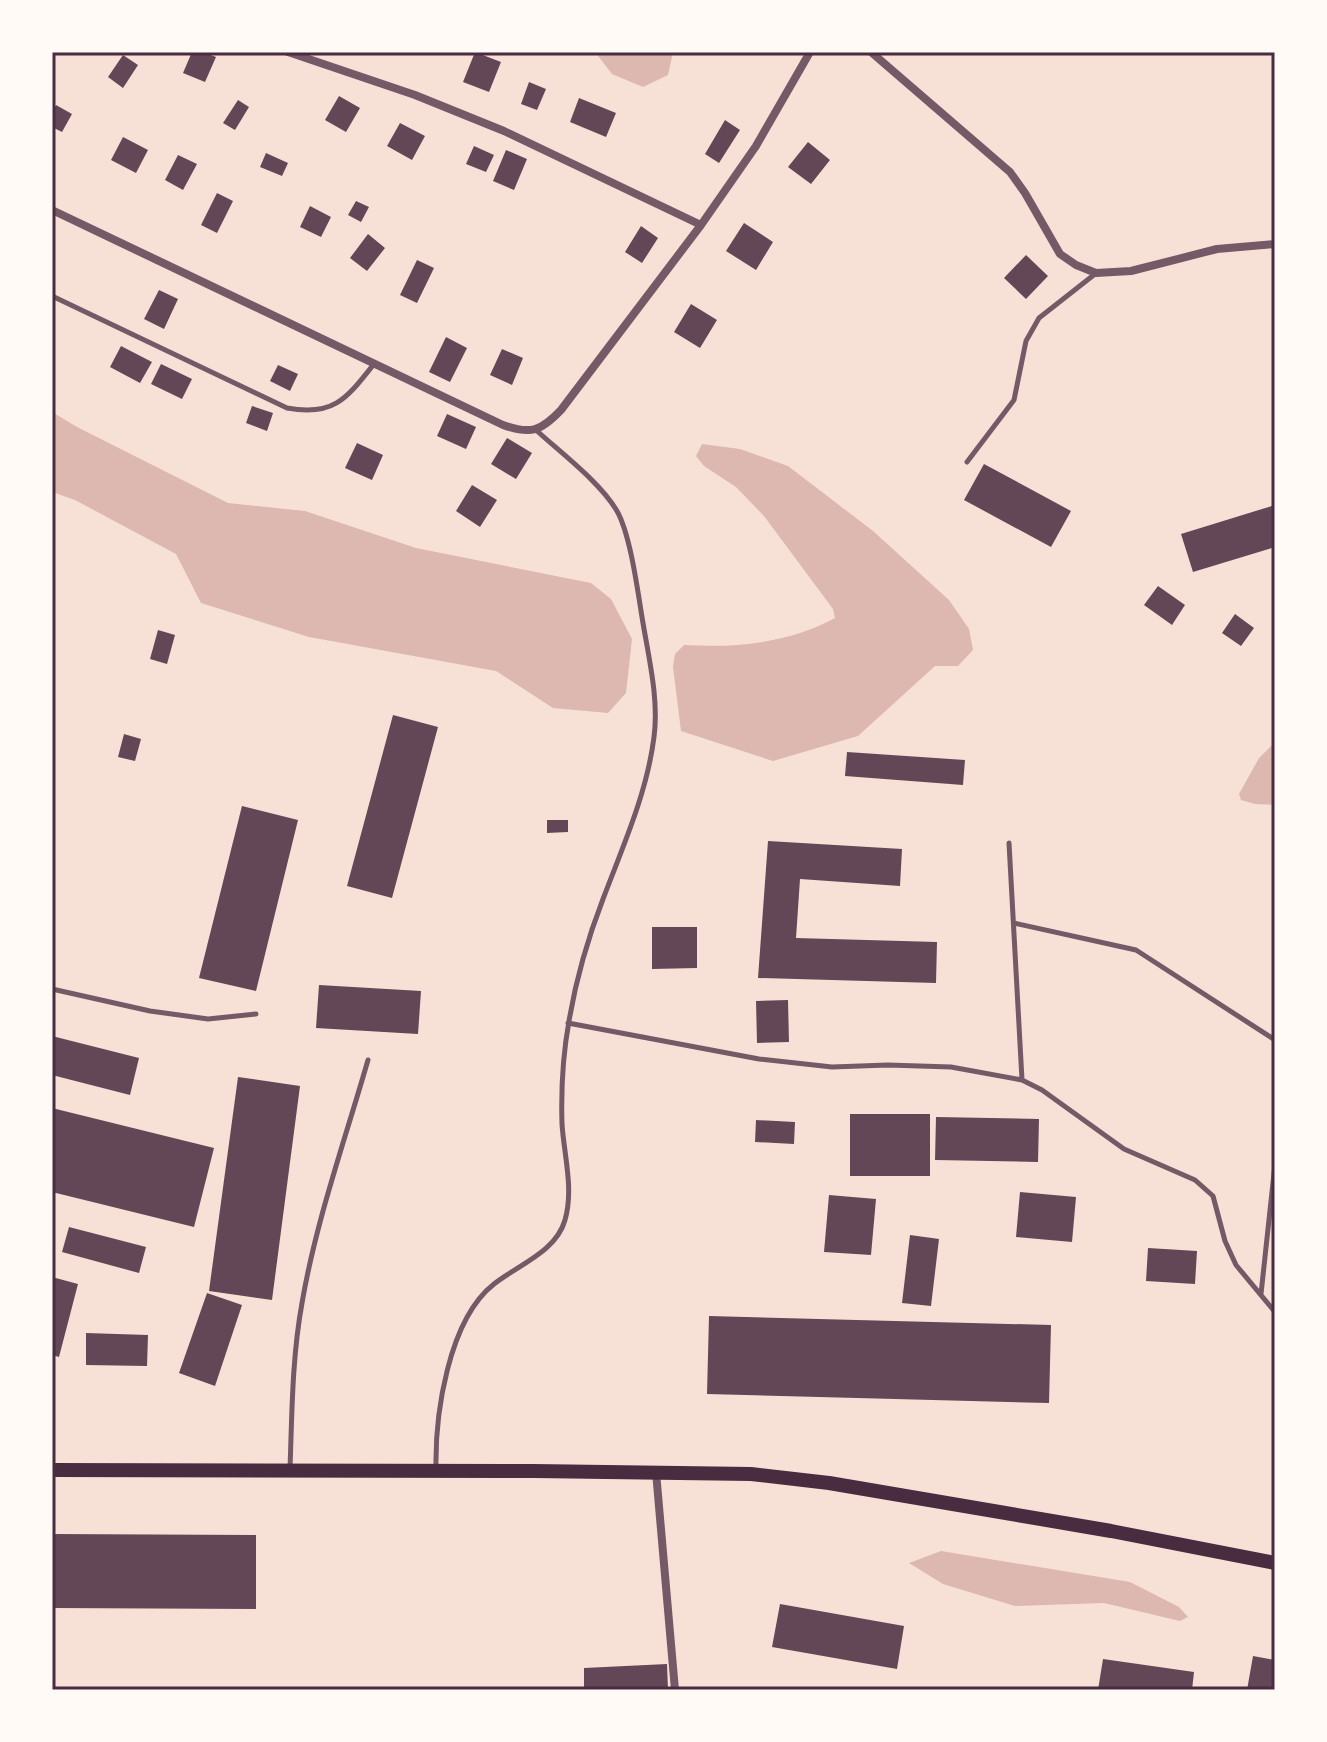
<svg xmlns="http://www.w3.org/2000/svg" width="1327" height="1742" font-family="Inter,sans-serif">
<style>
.water{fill:#dcb8b0}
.building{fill:#644757}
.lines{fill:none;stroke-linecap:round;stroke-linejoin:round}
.service{stroke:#755966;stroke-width:5}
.minor{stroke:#755966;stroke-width:8}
.secondary{stroke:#4a2c40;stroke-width:14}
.neatline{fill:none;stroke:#4a2c40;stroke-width:3}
</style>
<rect width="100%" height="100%" fill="#f7e1d7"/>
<!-- water -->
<path class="water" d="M595,52H673L668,75L643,87L612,74Z
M52,412L77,427L228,503L305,511L416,548L591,583L611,599L632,639L626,693L608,713L553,708L496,671L309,637L201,603L176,554L75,500L52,492Z
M702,444L740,449L788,466L873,531L949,600L969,629L973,650L958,666H935L858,736L773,761L681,731L673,667L675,654L684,645C736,648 789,643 835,618L833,609L764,516L736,487L704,466L696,456Z
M1275,742V805L1255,804L1241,800L1239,794L1259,758Z
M941,1551L1130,1582L1179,1607L1188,1617L1180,1621L1104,1603L1015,1606L943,1584L909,1563Z"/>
<!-- building -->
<path class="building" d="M192,52H203L216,57L205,82L183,73Z
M475,52L501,62L489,92L463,82Z
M123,55L138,65L123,88L108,77Z
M529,82L546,89L537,110L521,104Z
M339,96L360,108L346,132L325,120Z
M579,98L616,113L606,137L570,122Z
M238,100L249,107L235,130L223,123Z
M56,105L72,114L62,132L52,127V112Z
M725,120L740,130L719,163L705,154Z
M400,123L425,136L412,160L387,146Z
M123,137L148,150L136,173L111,160Z
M808,142L830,160L811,184L788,167Z
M474,146L494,155L486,172L466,164Z
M506,150L527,159L514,190L493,181Z
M266,153L288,163L282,176L260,167Z
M178,155L197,164L183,190L165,180Z
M217,193L233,201L217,233L201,225Z
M356,201L369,207L361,222L348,215Z
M310,206L331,217L321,237L300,227Z
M744,223L773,242L756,270L726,251Z
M641,226L658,238L642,263L625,252Z
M368,234L385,248L367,271L350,258Z
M1026,255L1048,276L1026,299L1004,278Z
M417,260L434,268L417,303L400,295Z
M159,290L178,299L164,329L144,319Z
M691,304L717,320L700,348L674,332Z
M446,337L467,348L450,382L429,372Z
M121,346L152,362L140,383L110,367Z
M502,349L523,358L512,385L490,375Z
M161,364L192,379L182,399L151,384Z
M278,365L298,374L290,391L270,381Z
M252,406L273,413L267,431L246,423Z
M447,414L476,427L466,449L437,436Z
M507,438L532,453L516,479L491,464Z
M357,443L383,455L372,480L345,468Z
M984,464L1071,511L1051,547L964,500Z
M472,485L497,500L480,527L456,511Z
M1275,505V547L1193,572L1181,534Z
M1158,586L1185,605L1172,625L1144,605Z
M1235,614L1254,628L1241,646L1222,633Z
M158,630L175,635L167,664L150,659Z
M393,715L438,727L392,898L347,886Z
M124,734L141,739L135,761L118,757Z
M847,752L965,760L963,785L845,776Z
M242,806L298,820L256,991L199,978Z
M547,820H568V832L547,833Z
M768,841L902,849L900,886L800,879L796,938L937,942L936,983L758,978Z
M652,927H697V968L652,969Z
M319,985L421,991L418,1034L316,1028Z
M788,1000L789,1042L757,1043L756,1001Z
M52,1036L139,1058L130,1095L52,1075Z
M238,1077L300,1086L272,1300L209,1291Z
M52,1108L214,1148L194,1227L52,1192Z
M850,1114H930V1176H850Z
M936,1117L1039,1119L1038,1162L935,1160Z
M756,1120L795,1122L794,1144L755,1142Z
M1020,1192L1076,1197L1072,1242L1016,1237Z
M829,1195L876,1199L871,1255L824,1252Z
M69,1227L146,1247L139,1273L62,1252Z
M910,1235L939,1239L931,1306L902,1303Z
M1148,1248L1197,1251L1195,1284L1146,1281Z
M52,1277L78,1284L59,1357L52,1355Z
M207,1293L242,1305L215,1386L179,1373Z
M709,1316L1051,1325L1049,1403L707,1394Z
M86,1333L148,1335L147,1366L86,1365Z
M52,1534L256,1535V1609L52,1608Z
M780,1604L904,1626L897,1669L772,1647Z
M1253,1656L1275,1660V1690H1247Z
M1103,1659L1194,1672L1192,1690H1098Z
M667,1664L668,1690H584V1668Z"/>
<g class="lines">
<!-- service -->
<path class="service" d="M52,296L287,408C334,417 347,398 374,364
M967,462L1014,400L1026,341L1039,318L1095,274
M1009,843L1022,1080
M1014,923L1136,950L1275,1040
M52,989L150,1011L208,1019L256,1014
M568,1023L759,1059L832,1067L888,1065L951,1067L1022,1080L1042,1090L1124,1149L1195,1180L1213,1196L1225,1241L1236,1265L1275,1312
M1261,1294L1275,1164
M290,1469C292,1413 292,1358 302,1303C316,1221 345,1140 368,1060
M436,1469C435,1415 448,1320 494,1284C518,1265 556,1252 565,1220C574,1189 564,1155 562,1124C561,1091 563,1054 569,1021C576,979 588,938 603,899C623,846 647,793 654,737C659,700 649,659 643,623C638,594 631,536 617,511C600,482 561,453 536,430"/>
<!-- minor -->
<path class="minor" d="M288,52L415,95L504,131L701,225
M871,52L1010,172L1025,193L1060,254L1076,265L1096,273L1131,271L1217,249L1275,244
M52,210L503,425C531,435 541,431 561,410L701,225L756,146L810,52
M656,1472L675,1690"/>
<!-- secondary -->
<path class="secondary" d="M52,1470L534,1471L751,1474L829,1483L1111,1531L1275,1563"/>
</g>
<!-- border -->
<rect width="1327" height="1742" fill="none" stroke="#fffaf5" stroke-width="108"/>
<rect x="54" y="54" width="1219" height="1634" class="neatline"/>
</svg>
